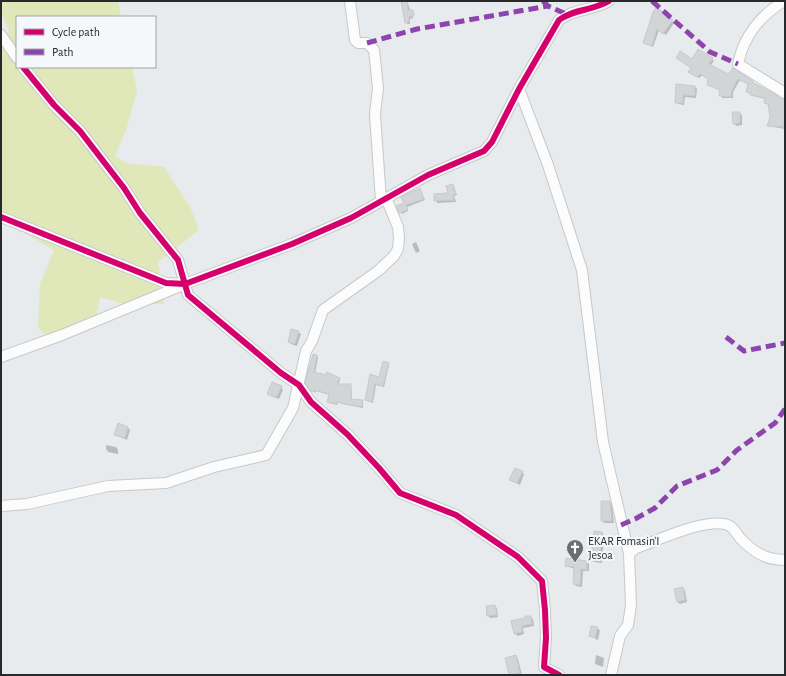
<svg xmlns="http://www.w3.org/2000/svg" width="786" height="676" font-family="'Alegreya Sans',sans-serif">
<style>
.green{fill:#e0e7b8}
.shadow{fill:#0003}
.building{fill:#d3d4d6;stroke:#c9c9cb}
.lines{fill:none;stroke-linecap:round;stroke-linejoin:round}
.minor-casing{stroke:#c6c8c9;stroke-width:12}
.minor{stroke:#fcfcfc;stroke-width:10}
.quiet{stroke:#8e44ad;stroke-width:5;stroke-dasharray:10 5;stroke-linecap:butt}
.cycleway-casing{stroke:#f4f8fb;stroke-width:8}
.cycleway{stroke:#d6006c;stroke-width:6}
.labels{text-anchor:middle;stroke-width:4;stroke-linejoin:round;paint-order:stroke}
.poi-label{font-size:12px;fill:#27292a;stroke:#f4f8fb;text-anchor:start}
</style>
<rect width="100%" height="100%" fill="#e8ebed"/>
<!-- green -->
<path class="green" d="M1,1H118L121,17H17V67H132L137,91L127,127L115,156L126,163L164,167L190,207L199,230L158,262L164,304L120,303L100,297L94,327L56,344L38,328L40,284L54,250L1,219V42L9,31L1,11Z"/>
<!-- shadow -->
<path class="shadow" d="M407,1L413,18L410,19V24H408L406,23Z
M657,9L674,23L666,35L659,30L653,47L645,43Z
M712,59L714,61L710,66L728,75L752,82L779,100H785V129L768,126L771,117L769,105L765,103L766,99L753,96L749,93L747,91L748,84L740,80L733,92V98H722L721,90L708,85L709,80L702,75L699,78L691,73L692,61Z
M677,85L695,87L697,89L696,98L685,97L684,105L678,104L676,102Z
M739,113L742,115V125L736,126L734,123Z
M453,185L457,195L454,196L456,202L437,203L435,195L450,194Z
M420,190L425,200L407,207L408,211L402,214L400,212L406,204Z
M416,242L420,251L416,253L412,244Z
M298,332L301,334L297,346L291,344L289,342Z
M317,356L318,358L315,373L339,378L340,380L338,385H351L352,400L363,401V408L343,404L338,401L337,405L330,403L328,402L330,395L316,391V393L312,390L306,383Z
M388,363L389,365L384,387L376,385L373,403L368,401L366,400L371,375L380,378Z
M281,387L283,390L279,399L268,393Z
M128,428L130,430L127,440L116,435Z
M106,445L116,447L118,450V454L108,452L106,449Z
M522,472L524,474L520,485L510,480Z
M610,502L612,504L614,523H604L602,520Z
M595,532L602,533L604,535L602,563L594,562L592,560Z
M587,562L589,564V571H583L582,587L576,586L574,584L575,569L566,566Z
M683,589L685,591L687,602L680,604L678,602Z
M495,606L497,608L498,617L490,618L488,616Z
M531,617L533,619L534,626L523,628L524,634L518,636L515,634L513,621Z
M592,627L600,630L598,640L590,636Z
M596,655L604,658L603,667L595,664Z
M516,656L518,659L522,675H510L506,658Z"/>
<!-- building -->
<path class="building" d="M401,1H407L408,10H413L414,16L409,17V22L405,23Z
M657,7L673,20L663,34L657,29L652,46L643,43L653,12Z
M698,49L713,58L709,64L728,74L733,68L753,81L752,82L778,96V98L785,99L784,127L767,126L770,117L768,104L764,103L765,98L750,95L751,93L746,92L748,84L738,79L732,90L731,97L719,96L720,90L707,85L708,79L700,74L697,77L688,72L691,68L676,58L680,51L692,59Z
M676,84L695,86V96L683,95V103H675Z
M732,112H740V123L733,124Z
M453,184L456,194L453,195L454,200L434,201V194L448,193L446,186Z
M420,188L424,199L406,205L408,210L399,213L396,206L404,203L401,197Z
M291,329L299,331L295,344L288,342Z
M313,354L317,355L314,372L326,375L327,372L340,378L337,384H351V399L363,400L362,407L340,403L337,401L336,404L327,402L329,394L315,390L314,392L311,391L305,383Z
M383,361L389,363L383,386L375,384L372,402L365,400L370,374L379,377Z
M272,382L282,386L276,398L267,394Z
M118,423L128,427L125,438L114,435Z
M515,468L523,471L517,483L509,480Z
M601,501H610L612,521H601Z
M594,531L602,532L600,561L591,560Z
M566,558L587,561V570L581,569L580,585L573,584L574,567L565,566Z
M683,587L685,600L677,602L674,589Z
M495,605L497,615L487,616L486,606Z
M525,616H531L532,624L522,626V632L514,634L511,621L525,618Z
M591,626L598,627L595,638L589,636Z
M516,655L520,673L509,675L505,658Z"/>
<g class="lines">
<!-- minor casing -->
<g class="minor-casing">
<path id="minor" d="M350,1L355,40L358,43H367L374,50L378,88L375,114L381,201
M784,1C760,16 744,35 738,64L785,93
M1,35L17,58
M23,67L54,105L80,131L124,188L140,213L178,260L188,295L281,373L299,385L311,402L347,434L379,468L400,493L456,515L518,557L542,581L545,610L546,638L544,667L559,675
M519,89L548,165L582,270L603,442L629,554
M1,217L166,283L185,284L292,244L351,218L428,175L484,151L492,142L519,89L559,20C573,9 592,11 609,1
M1,357L62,335L183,285
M1,506L27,504L108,486L166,483L214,467L266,455L293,408L306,351L312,341L323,310L378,271L394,256L398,249L399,238L398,227L386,198
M611,675L620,636L628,625L631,605L629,554L636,548C656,541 711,515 730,526C734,529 737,534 740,538C753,552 766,560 785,560"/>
</g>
<!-- minor -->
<use href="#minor" class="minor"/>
<!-- quiet -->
<path class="quiet" d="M543,1L548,6L566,14
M652,1L710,52L738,64
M367,43L417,29L548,6
M726,337L744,351L785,343
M621,525L635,519L655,508L677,486L717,470L737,450L775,423L785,409"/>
<!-- cycleway casing -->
<g class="cycleway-casing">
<path id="cycleway" d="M23,67L54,105L80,131L124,188L140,213L178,260L188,295L281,373L299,385L311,402L347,434L379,468L400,493L456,515L518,557L542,581L545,610L546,638L544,667L559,675
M1,217L166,283L185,284L292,244L351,218L428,175L484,151L492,142L519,89L559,20C573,9 592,11 609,1"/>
</g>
<!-- cycleway -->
<use href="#cycleway" class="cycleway"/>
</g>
<!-- icons -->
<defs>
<g id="church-pin" transform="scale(0.9)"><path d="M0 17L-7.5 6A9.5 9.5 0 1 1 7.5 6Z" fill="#6b6d6e" stroke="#f4f8fb"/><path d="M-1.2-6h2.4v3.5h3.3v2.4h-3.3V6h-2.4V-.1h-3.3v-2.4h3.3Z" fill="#fff"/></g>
</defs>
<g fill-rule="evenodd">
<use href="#church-pin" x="575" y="548"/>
</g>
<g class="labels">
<!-- poi labels -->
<g class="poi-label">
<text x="588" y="545">EKAR Fomasin'I<tspan x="588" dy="14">Jesoa</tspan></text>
</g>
</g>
<!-- border -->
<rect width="786" height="676" fill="none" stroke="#27292a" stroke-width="4"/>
<!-- legend -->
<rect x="16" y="16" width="140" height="52" fill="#f4f8fb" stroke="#a2a5a7"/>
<rect x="24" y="29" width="20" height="6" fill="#d6006c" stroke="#a2a5a7"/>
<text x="52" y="36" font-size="12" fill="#27292a">Cycle path</text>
<rect x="24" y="49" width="20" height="6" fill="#8e44ad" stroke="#a2a5a7"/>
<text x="52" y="56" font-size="12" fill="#27292a">Path</text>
</svg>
